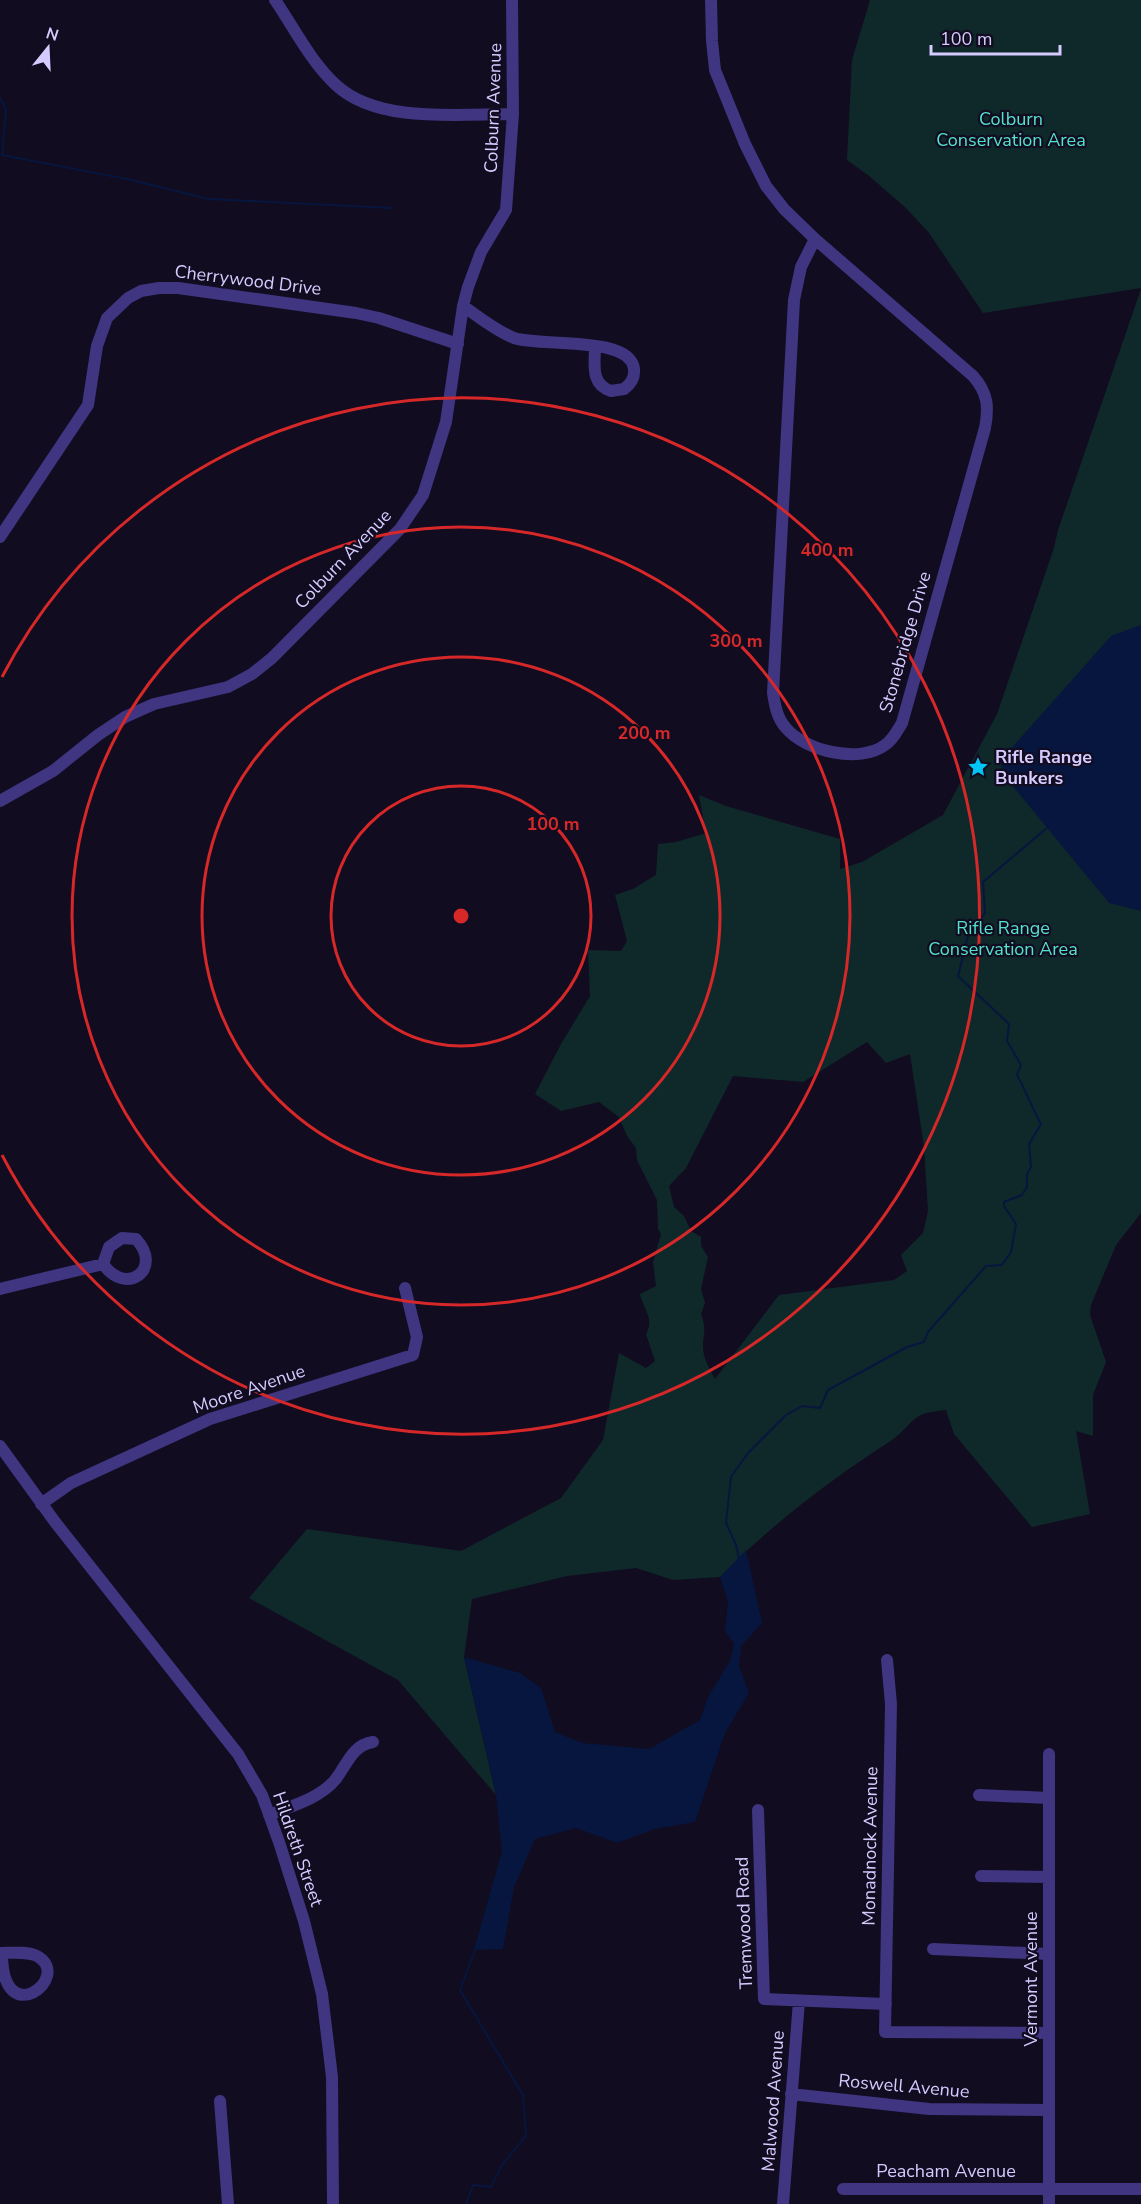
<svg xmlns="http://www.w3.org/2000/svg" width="1141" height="2204" font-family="'Nunito Sans',sans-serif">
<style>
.green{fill:#0f292b;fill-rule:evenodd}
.water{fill:#07163e}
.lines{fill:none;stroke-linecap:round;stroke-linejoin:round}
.stream{stroke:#07163e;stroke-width:2}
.minor{stroke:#3f3581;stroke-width:12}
.ring{fill:none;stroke:#d62828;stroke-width:3}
.labels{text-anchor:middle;stroke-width:4.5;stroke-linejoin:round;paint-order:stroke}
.street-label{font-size:18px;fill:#d6cbff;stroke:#110c20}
.park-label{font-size:18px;fill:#53e3cd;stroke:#110c20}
.poi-label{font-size:18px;font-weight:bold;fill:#d6cbff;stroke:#110c20;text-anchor:start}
.centre{fill:#d62828;stroke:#110c20;stroke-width:3}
.ring-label{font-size:18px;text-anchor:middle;font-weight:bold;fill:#d62828;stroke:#110c20;stroke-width:4.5;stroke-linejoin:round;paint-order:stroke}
</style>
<rect width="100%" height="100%" fill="#110c20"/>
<!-- green -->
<path class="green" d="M870,0H1141V288L983,313L929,233L906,208L868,175L847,160L852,60Z
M1141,289V1213L1116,1245L1091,1305L1090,1315L1106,1362L1093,1395V1436L1076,1431L1090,1514L1032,1527L954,1434L946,1410C937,1411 923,1412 916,1418C907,1425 901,1434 892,1440C830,1480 772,1524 720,1577L673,1580L636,1568L567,1576L472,1599L464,1657L496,1795L398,1680L249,1598L307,1529L461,1551L561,1498L603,1440L619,1353L646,1368L655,1361L646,1334C655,1319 643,1309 640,1294L656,1286L653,1262L661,1234L658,1229L657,1200L637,1160L636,1148L627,1136L619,1117L599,1102L561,1111L535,1094L561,1044L590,996L588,950L621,951L627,941L615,895L633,889L656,875L658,844L676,842L706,833L699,795L726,806L840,839V869L862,862L943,815L997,714L1054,548L1058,530ZM867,1042L886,1063L910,1054L924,1147L928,1211L923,1233L901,1255L907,1271L894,1280L779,1295L715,1379C710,1370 703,1358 703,1347C703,1332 707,1331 701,1314L705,1303L701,1289L708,1257L701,1246V1237L691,1231L684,1216L674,1207L669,1186L686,1168L733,1076L803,1082Z"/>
<!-- water -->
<path class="water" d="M1141,625V911L1109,903L1002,773L1001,760L1111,636Z
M746,1550L762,1623L741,1646L739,1666L749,1693L725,1733L695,1822L655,1829L617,1843L576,1828L535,1839L514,1887L503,1949L474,1950L502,1851L496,1795L464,1657L520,1673L541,1688L555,1732L582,1743L649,1749L700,1720L708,1697L730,1661L734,1644L725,1631L728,1602L720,1577Z"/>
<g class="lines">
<!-- stream -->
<path class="stream" d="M0,98L6,110L2,155L127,179L209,199L392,208
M739,1559L736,1545L726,1523L731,1477L748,1453L786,1415L802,1406L820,1408L828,1390L907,1347L924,1342L928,1332L986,1266L1002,1265L1011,1252L1016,1224L1004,1206V1202L1022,1195L1027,1187V1174L1031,1167L1029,1144L1041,1124C1032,1108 1026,1091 1017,1075L1021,1065L1007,1041L1009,1024L958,976L968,936L985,913L983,882L1048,827
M466,2204L473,2185L491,2187L502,2165L526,2136L523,2095L460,1990L475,1950"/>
<!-- minor -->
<path class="minor" d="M275,0C294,28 311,62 336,85C378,124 459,114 513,114
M711,0L712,41L715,70L745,144L766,186L784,209L815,239L973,376C988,393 989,407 985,428L902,723C897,731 893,740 885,745C860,764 805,751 786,728C777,718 775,706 773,693L794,300L801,267L815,239
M463,306C479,317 496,331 514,338C539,347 630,335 634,369C635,378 631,384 624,389L611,391C590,384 595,364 595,346
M0,537L88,405L97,346L107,318L128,298L141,291L159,288H178L356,313L379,318L458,344
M0,801L53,771L98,735L125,717L154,704L228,687L252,674L272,658L400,529L423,495L446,422L463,306L468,287L481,252L506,210L513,114L512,0
M122,1238L136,1239C164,1269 126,1297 103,1264L109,1247Z
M0,1289L103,1264
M0,1446L55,1522L238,1754L262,1795L279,1842L304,1921L322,1994L332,2077L333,2204
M41,1504L71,1483L210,1419L413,1355L417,1337L405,1288
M887,1660L891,1704L885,2032L1049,2033
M979,1795L1049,1798
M758,1810L764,1999L886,2004
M269,1815C291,1806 319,1799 335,1780C347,1765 352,1745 373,1742
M981,1876L1049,1877
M933,1949L1049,1954
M0,1953C11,1953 27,1951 37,1956C74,1976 2,2034 2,1953
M791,2094L929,2109L1049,2110
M220,2101L228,2204
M843,2189H1141
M783,2204L799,2001
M1049,2204V1754"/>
</g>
<!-- distance rings -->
<g class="ring">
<circle cx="461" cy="916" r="130"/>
<circle cx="461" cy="916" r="259"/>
<circle cx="461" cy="916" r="389"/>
<path d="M2 677A518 518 0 1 1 2 1155"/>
</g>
<!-- icons -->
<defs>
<g id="sight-bare" transform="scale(1.62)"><path d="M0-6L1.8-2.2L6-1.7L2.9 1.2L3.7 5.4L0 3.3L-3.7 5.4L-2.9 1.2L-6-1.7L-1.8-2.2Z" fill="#00c6f6" stroke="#110c20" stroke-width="2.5" paint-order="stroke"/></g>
</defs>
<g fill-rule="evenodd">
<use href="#sight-bare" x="978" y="767"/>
</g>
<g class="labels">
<!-- street labels -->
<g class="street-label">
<text transform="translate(493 108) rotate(-88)" y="6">Colburn Avenue</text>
<text transform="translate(248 280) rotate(7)" y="6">Cherrywood Drive</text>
<text transform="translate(343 559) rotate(-46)" y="6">Colburn Avenue</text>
<text transform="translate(905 642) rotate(-74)" y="6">Stonebridge Drive</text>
<text transform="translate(249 1389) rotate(-19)" y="6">Moore Avenue</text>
<text transform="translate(870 1846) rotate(-89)" y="6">Monadnock Avenue</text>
<text transform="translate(298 1849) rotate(71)" y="6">Hildreth Street</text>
<text transform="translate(744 1923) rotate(-92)" y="6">Tremwood Road</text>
<text transform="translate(1031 1979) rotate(-90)" y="6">Vermont Avenue</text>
<text transform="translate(904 2086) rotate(5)" y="6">Roswell Avenue</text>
<text transform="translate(773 2101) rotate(-86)" y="6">Malwood Avenue</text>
<text x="946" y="2177">Peacham Avenue</text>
</g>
<!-- park labels -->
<g class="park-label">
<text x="1011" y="125">Colburn<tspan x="1011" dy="21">Conservation Area</tspan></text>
<text x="1003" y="934">Rifle Range<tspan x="1003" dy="21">Conservation Area</tspan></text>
</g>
<!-- poi labels -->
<g class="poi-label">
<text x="995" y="763">Rifle Range<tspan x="995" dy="21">Bunkers</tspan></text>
</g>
</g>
<circle cx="461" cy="916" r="9" class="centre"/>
<g class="ring-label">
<text x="827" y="556">400 m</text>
<text x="736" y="647">300 m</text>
<text x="644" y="739">200 m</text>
<text x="553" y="830">100 m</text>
</g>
<!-- north arrow -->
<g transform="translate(48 48) rotate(18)" stroke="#110c20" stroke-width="4.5" paint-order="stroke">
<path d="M0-4.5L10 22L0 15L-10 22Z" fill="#d6cbff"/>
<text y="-9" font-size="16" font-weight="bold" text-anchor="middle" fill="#d6cbff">N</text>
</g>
<!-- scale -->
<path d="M931 45v9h129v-9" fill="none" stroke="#d6cbff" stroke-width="3"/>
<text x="940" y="45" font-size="18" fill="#d6cbff" stroke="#110c20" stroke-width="4.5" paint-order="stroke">100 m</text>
</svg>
